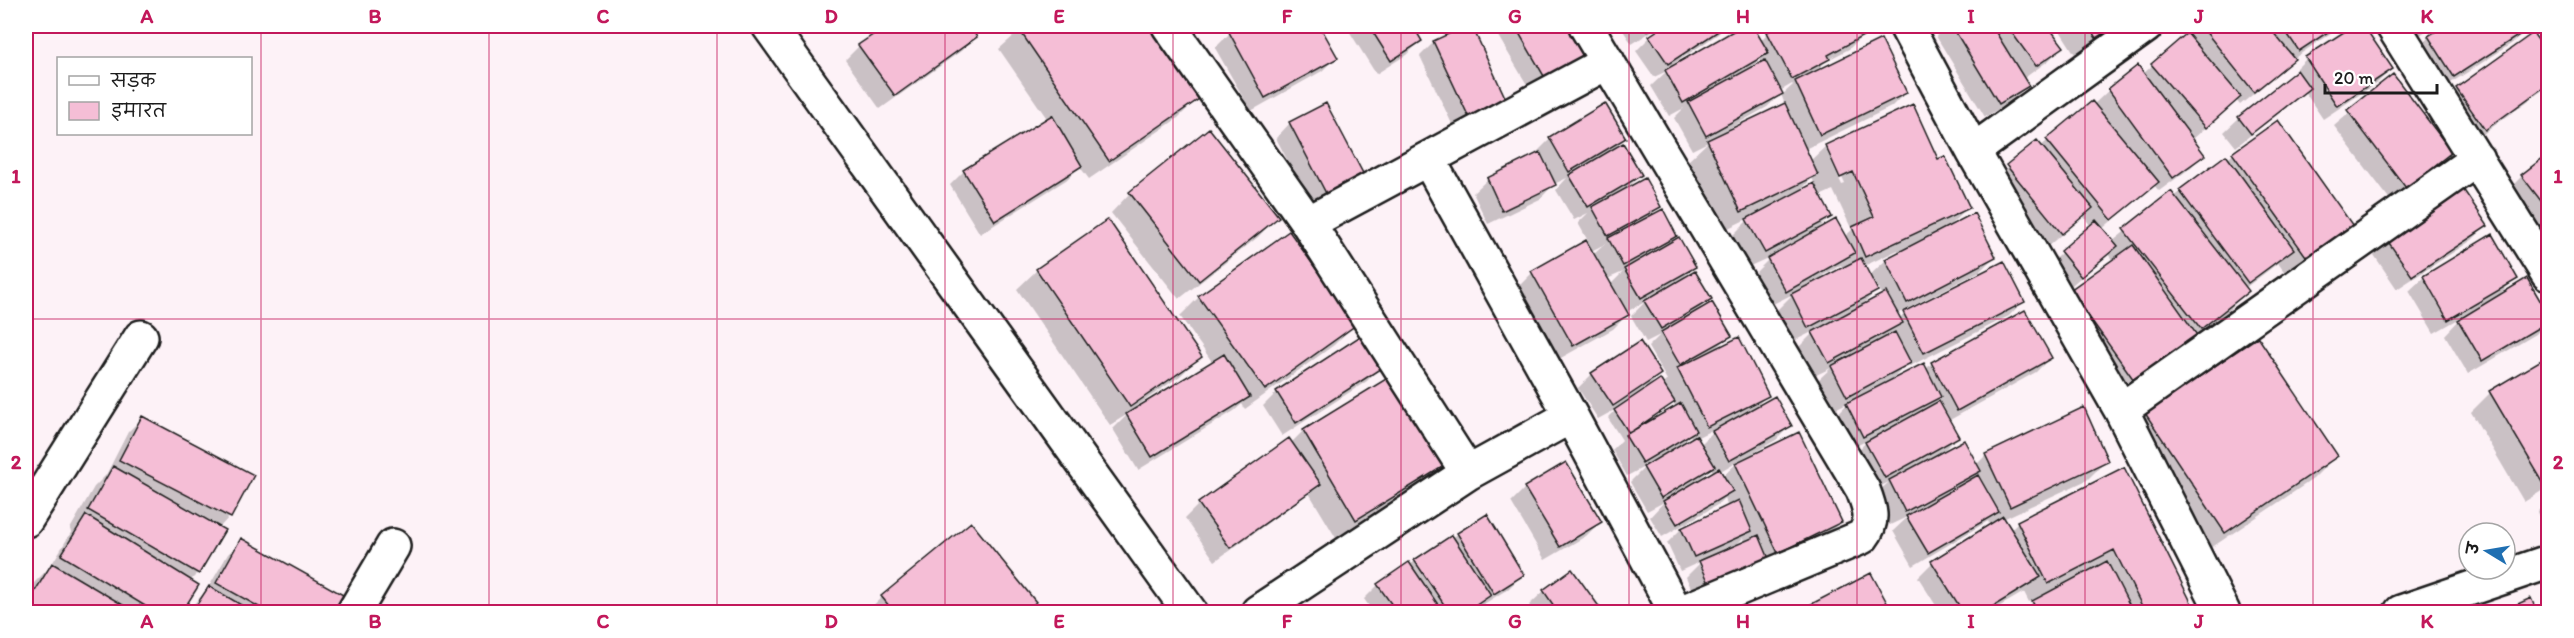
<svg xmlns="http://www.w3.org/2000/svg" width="2574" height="638" font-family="Itim,'Playpen Sans Deva',sans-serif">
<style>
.shadow{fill:#0003;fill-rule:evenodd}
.building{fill:#f5bed6;stroke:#1c1c1c;stroke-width:1.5}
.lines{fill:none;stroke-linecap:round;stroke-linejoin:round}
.street-casing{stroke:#1c1c1c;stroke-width:38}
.street{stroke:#fff;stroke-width:33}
.grid{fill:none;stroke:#c2185b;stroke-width:1.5;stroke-opacity:0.55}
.neatline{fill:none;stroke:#c2185b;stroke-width:2}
.grid-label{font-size:20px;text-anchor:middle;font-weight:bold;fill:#c2185b}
</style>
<rect width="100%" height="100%" fill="#fdf2f7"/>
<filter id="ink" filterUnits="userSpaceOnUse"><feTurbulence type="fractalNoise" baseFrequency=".0167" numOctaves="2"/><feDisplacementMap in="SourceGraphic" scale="12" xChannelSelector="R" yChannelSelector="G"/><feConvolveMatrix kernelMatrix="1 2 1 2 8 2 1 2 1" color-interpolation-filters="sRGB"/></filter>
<g filter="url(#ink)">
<!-- shadow -->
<path class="shadow" d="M888,26H967L975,37L961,51L880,109L845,60L859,46Z
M1025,26H1147L1197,99L1178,118L1089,179L1080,167L1066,180L980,234L950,185L964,171L1048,120L999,49Z
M1244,26H1318L1336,57L1322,71L1251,111L1215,48L1229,34Z
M1346,26H1411L1421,41L1406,55L1376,74Z
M1470,26L1510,109L1460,141L1420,56L1434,42Z
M1492,26H1569L1592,65L1538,103Z
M1620,26H1660L1632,44Z
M1667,26H1726L1718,34L1672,65L1674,67L1743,26H1766L1755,32L1760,41L1768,33L1782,26H1859L1863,35L1849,49L1826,61L1815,72L1905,93L1891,107L1805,149L1810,161L1826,146L1938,161L1968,207L1947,228L1994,257L1980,271L1897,314L1899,319L1904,314L2023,301L2009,316L1910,366L1908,364L1891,380L1925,370L1931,364L2025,312L2050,358L2036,372L1948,421L1957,437L1941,453L1976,465L1986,455L2107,460L2087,480L2003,519L2010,530L2018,522L2123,469L2194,612H2023L2037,598L2029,602L2024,592L1990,612H1940L1918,577L1932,563L1990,526L1988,521L1913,566L1893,531L1909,516L1890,525L1875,495L1889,482L1871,491L1852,457L1868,440L1848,450L1833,419L1849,402L1833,410L1817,381L1831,368L1814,376L1799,347L1816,330L1794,341L1777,310L1793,294L1771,305L1754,274L1772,256L1750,266L1733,235L1751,217L1722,231L1688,161L1708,142L1692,150L1674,118L1684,108L1669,116L1651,86L1667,71L1654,77L1636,51L1650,37ZM1760,59L1762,63L1752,68ZM1792,84L1793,85L1782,95L1780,91ZM1781,94L1785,105L1731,131L1730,128L1767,107ZM1827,152H1830L1845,184L1842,185ZM1812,178L1815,184L1801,191H1800ZM1833,190L1852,230L1844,237L1815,232L1831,216L1820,196ZM1898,250L1899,253L1886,260L1869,276L1864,266ZM1841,265L1843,269L1824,279L1822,276ZM1879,288L1883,296L1860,307Z
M1947,26H2047L2062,47L2048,61L2023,79L2027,86L2013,100L1985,117L1936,36Z
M2057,26H2123L2076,56Z
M2196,26H2266L2268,28L2270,26H2341L2293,59L2279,73L2240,105L2236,100L2192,140L2203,155L2189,169L2159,191L2154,185L2102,229L2112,242L2171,194L2174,197L2225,158L2227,160L2233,154L2351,225L2288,277L2278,263L2245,288L2247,291L2228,311L2116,401L2071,291L2113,261L2108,254L2066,290L2047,266L2091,226L2083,216L2047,247L1993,181L2036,142L2040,147L2092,103L2093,105L2109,90L2143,74Z
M2356,26H2362L2391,69L2377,83L2323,119L2304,91L2236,147L2224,132L2239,118L2293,75L2292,73L2306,59Z
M2399,26H2433L2410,42Z
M2447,26H2534L2527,28L2511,44L2440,90L2415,51L2429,37Z
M2532,35L2548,57V86L2471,143L2443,103L2457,89Z
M2392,77L2450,152L2436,166L2391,201L2334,126Z
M1290,123L1364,179L1314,212L1276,138Z
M1208,130L1277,217L1258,237L1179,299L1111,213L1130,193Z
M1624,138L1612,151L1640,175L1626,189L1659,207L1649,217L1676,236L1667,245L1694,267L1683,278L1710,298L1696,312L1730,335L1716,349L1767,395L1756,407L1790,426L1776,440L1753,453L1754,455L1840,522L1821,541L1699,606L1686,577L1702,561L1680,571L1667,543L1681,529L1728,507L1724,498L1717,505L1662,537L1650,517L1664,502L1647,511L1630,482L1646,466L1627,476L1612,450L1622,440L1608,418L1618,408L1598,419L1578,388L1592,374H1660L1645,391L1662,385L1667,380L1648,347L1660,335L1646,342L1631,316L1645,302L1626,312L1627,315L1613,329L1559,359L1518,287L1532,273L1588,241L1578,223L1588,213L1574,220L1556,190L1567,178L1554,184L1540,199L1488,224L1473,193L1488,179L1538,155L1536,153L1550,139ZM1605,244L1593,255L1591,251ZM1623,272L1610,285L1607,279ZM1673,402L1676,407L1652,421L1651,419ZM1716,428V429L1700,445L1696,438ZM1690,435L1692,438L1680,445ZM1736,462L1737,463L1722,477L1719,472ZM1711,468L1714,473L1697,482ZM1743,538L1745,543L1733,548Z
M2548,155V255L2503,195L2522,176Z
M2486,226L2472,240L2397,289L2374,255L2388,241Z
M1037,270L1200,357L1180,376L1137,406L1138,408L1213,363L1180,316L1199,297L1354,325L1334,345L1245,409L1242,404L1234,411L1138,470L1113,429L1128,414L1110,425L1017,289Z
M2424,277L2516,278L2499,295L2527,280L2548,317V321L2536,334L2468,374L2445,335L2462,317L2434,333L2409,291Z
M2548,358V487L2524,502L2471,412L2490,393Z
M1381,366L1367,381L1282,436L1263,406L1277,392Z
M1398,374L1450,461L1431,481L1336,538L1309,493L1215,561L1185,518L1199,504L1291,443L1303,431Z
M2146,414L2336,456L2313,479L2202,554L2123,437Z
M142,418L252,476L229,517L219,528L198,573L190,581L197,585L181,612H26V597L33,584L50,567L72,531L70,529L94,487L106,475L128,432Z
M1525,488L1600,522L1586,536L1545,560L1511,502Z
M2548,501V537L2537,512Z
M1458,534L1522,575L1508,589L1471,612H1373L1364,599L1378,585Z
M242,540L343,597L334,612H186L207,590L228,554Z
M1572,571L1601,612H1534L1529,605L1544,591Z
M1871,575L1890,612H1799Z
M882,597L1034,602L1024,612H866Z"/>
<!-- building -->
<path class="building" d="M886,26H969L977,37L895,96L858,45Z
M1022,26H1149L1199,99L1109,161L1018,28Z
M1241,26H1320L1338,58L1265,98L1229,32Z
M1369,26H1413L1422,41L1391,61Z
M1466,26H1472L1511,110L1474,128L1433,41Z
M1515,26H1570L1594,66L1552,90Z
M1643,26H1655L1647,31Z
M1664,26H1726L1668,64L1649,36Z
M1742,26H1753L1769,53L1683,103L1665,70Z
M1779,26H1860L1865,35L1828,55L1830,59L1792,79L1767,32Z
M1952,26H1992L2029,86L1999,104Z
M2007,26H2048L2064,47L2036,66Z
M2088,26H2115L2096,38Z
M2201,26H2268L2295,59L2254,92Z
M2282,26H2337L2299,51Z
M2353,26H2364L2393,69L2337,106L2305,57Z
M2444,26H2524L2527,30L2454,77L2428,36Z
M2187,33L2241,97L2206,128L2151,64Z
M2533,33L2548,54V84L2485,130L2456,88Z
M1881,39L1907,93L1820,135L1795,81Z
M1765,60L1783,94L1706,136L1688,102Z
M2138,65L2205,155L2173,178L2108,89Z
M2297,70L2310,88L2251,134L2238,117Z
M2393,74L2452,152L2406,188L2347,110Z
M2092,101L2159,182L2112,220L2046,139Z
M1326,103L1366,179L1329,199L1289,122Z
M1605,103L1626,138L1569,172L1549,137Z
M1785,103L1818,175L1741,212L1707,140Z
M1913,104L1938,159L1945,156L1970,208L1865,257L1852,227L1874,217L1853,172L1840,178L1825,145Z
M1052,115L1082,166L995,221L963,170Z
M2278,120L2353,226L2308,259L2232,153Z
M1209,128L1279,217L1199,281L1129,192Z
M2037,140L2093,208L2062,234L2006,165Z
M1623,143L1642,175L1588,207L1569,175Z
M1540,152L1556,185L1502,211L1487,178Z
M2548,154V210L2521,175Z
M2226,155L2294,249L2248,283L2179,190Z
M1645,178L1661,207L1608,236L1592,207Z
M1814,183L1832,217L1765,253L1746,219Z
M2463,189L2488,226L2412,276L2387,240Z
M2171,191L2249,291L2201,329L2123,229Z
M1663,209L1677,236L1623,266L1608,238Z
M1974,213L1996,257L1907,303L1885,259Z
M1108,219L1202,357L1130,407L1036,269Z
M1836,219L1855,253L1786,292L1767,258Z
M2096,220L2118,246L2081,277L2060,251Z
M1289,231L1356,325L1265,390L1198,296Z
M2492,234L2518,279L2448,320L2423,276Z
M1679,237L1696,267L1641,298L1624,269Z
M1586,240L1629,315L1573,346L1531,271Z
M2133,245L2199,338L2136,383L2070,290Z
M1861,258L1878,291L1808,328L1791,294Z
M2004,261L2025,302L1924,353L1903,312Z
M1695,271L1712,299L1661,329L1644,301Z
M2527,278L2548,314V322L2482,361L2458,320Z
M1886,292L1903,323L1829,363L1812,332Z
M1712,302L1732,336L1680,365L1661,332Z
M2025,310L2052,358L1957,411L1931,362Z
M1895,332L1911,363L1847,397L1831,366Z
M1362,335L1383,367L1296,423L1276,391Z
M1739,337L1769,396L1707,427L1677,368Z
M2258,337L2338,456L2225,533L2145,413Z
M1640,341L1661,374L1613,406L1591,373Z
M1224,354L1250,397L1152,457L1126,414Z
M2548,356V481L2544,484L2489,391Z
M1924,363L1941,397L1863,437L1846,403Z
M1399,371L1452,461L1356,520L1303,430Z
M1660,379L1675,402L1629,433L1614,410Z
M1775,396L1792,426L1729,461L1712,431Z
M1939,401L1959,437L1885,478L1865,442Z
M1681,403L1696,431L1642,463L1625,435Z
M2084,407L2108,461L2010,507L1985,454Z
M142,416L254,475L231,518L119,460Z
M1799,432L1842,522L1778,553L1735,463Z
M1696,435L1715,466L1661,498L1643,467Z
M1289,438L1321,484L1230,548L1198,503Z
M1964,440L1981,471L1905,512L1889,480Z
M1566,462L1602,522L1560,547L1524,487Z
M113,466L225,530L199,574L88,510Z
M2124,467L2196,612H2145L2114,550L2048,584L2017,521Z
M1719,468L1733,491L1677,524L1663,501Z
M1978,475L1999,512L1928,553L1906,516Z
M1739,500L1752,531L1694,557L1681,528Z
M1487,514L1524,575L1494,594L1457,533Z
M86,515L199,585L182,612H155L61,555Z
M2003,516L2041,577L1984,612H1963L1931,561Z
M971,522L1036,602L1024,612H894L881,596Z
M1452,535L1491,595L1466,612H1449L1414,560Z
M1759,535L1772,566L1713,592L1699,561Z
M241,538L345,596L336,612H268L216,583Z
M2107,561L2133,612H2038L2032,601Z
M1409,562L1443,612H1397L1377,584Z
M52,563L135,612H37L26,606Z
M1572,569L1603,612H1558L1543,590Z
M1871,573L1892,612H1798V611Z
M209,586L253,612H192Z
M2531,598L2537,612H2500Z"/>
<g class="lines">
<!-- street casing -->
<g class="street-casing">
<path id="street" d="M769,26L1190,612
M1169,26L1308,223L1468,473
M1586,26L1863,490C1870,508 1875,521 1862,537L1682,612
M1906,26L1973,151L2121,410L2223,612
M2393,26L2548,274
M1973,151L2146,26
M1428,159L1571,416L1676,612
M1308,223L1608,62
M2121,410L2477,159
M26,520L141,337
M354,612L393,546
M1258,612L1468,473L1571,416
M2401,612L2548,562"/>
</g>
<!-- street -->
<use href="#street" class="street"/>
</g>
</g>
<!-- grid -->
<path class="grid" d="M261,26V612M489,26V612M717,26V612M945,26V612M1173,26V612M1401,26V612M1629,26V612M1857,26V612M2085,26V612M2313,26V612M26,319H2548"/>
<!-- margin -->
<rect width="2574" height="638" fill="none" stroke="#fff" stroke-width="66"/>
<!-- legend -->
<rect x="57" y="57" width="195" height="78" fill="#ffffff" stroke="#a4a4a4" stroke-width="1.5"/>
<rect x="69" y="76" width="30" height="9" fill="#ffffff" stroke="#a4a4a4" stroke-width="1.5"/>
<text x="111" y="87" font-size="18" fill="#1c1c1c">सड़क</text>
<rect x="69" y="102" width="30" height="18" fill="#f5bed6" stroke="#a4a4a4" stroke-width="1.5"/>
<text x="111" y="117" font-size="18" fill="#1c1c1c">इमारत</text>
<!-- north arrow -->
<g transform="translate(2487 551) rotate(281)"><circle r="28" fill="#ffffff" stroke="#a4a4a4" stroke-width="1.5"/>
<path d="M0-4.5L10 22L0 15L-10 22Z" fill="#1f6fb2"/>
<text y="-9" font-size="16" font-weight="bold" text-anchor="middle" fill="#1c1c1c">उ</text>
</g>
<!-- scale -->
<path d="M2325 84v9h112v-9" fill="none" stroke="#1c1c1c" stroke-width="3"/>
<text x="2334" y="84" font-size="18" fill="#1c1c1c" stroke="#ffffff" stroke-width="4.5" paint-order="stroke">20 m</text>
<rect x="33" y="33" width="2508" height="572" class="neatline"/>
<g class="grid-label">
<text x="147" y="23">A</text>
<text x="375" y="23">B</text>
<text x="603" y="23">C</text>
<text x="831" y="23">D</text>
<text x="1059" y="23">E</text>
<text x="1287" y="23">F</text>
<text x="1515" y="23">G</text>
<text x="1743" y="23">H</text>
<text x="1971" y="23">I</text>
<text x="2199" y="23">J</text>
<text x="2427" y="23">K</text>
<text x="16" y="183">1</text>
<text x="2558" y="183">1</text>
<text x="16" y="469">2</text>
<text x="2558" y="469">2</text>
<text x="147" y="628">A</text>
<text x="375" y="628">B</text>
<text x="603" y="628">C</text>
<text x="831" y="628">D</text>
<text x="1059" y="628">E</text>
<text x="1287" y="628">F</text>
<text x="1515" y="628">G</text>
<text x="1743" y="628">H</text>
<text x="1971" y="628">I</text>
<text x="2199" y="628">J</text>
<text x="2427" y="628">K</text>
</g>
</svg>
